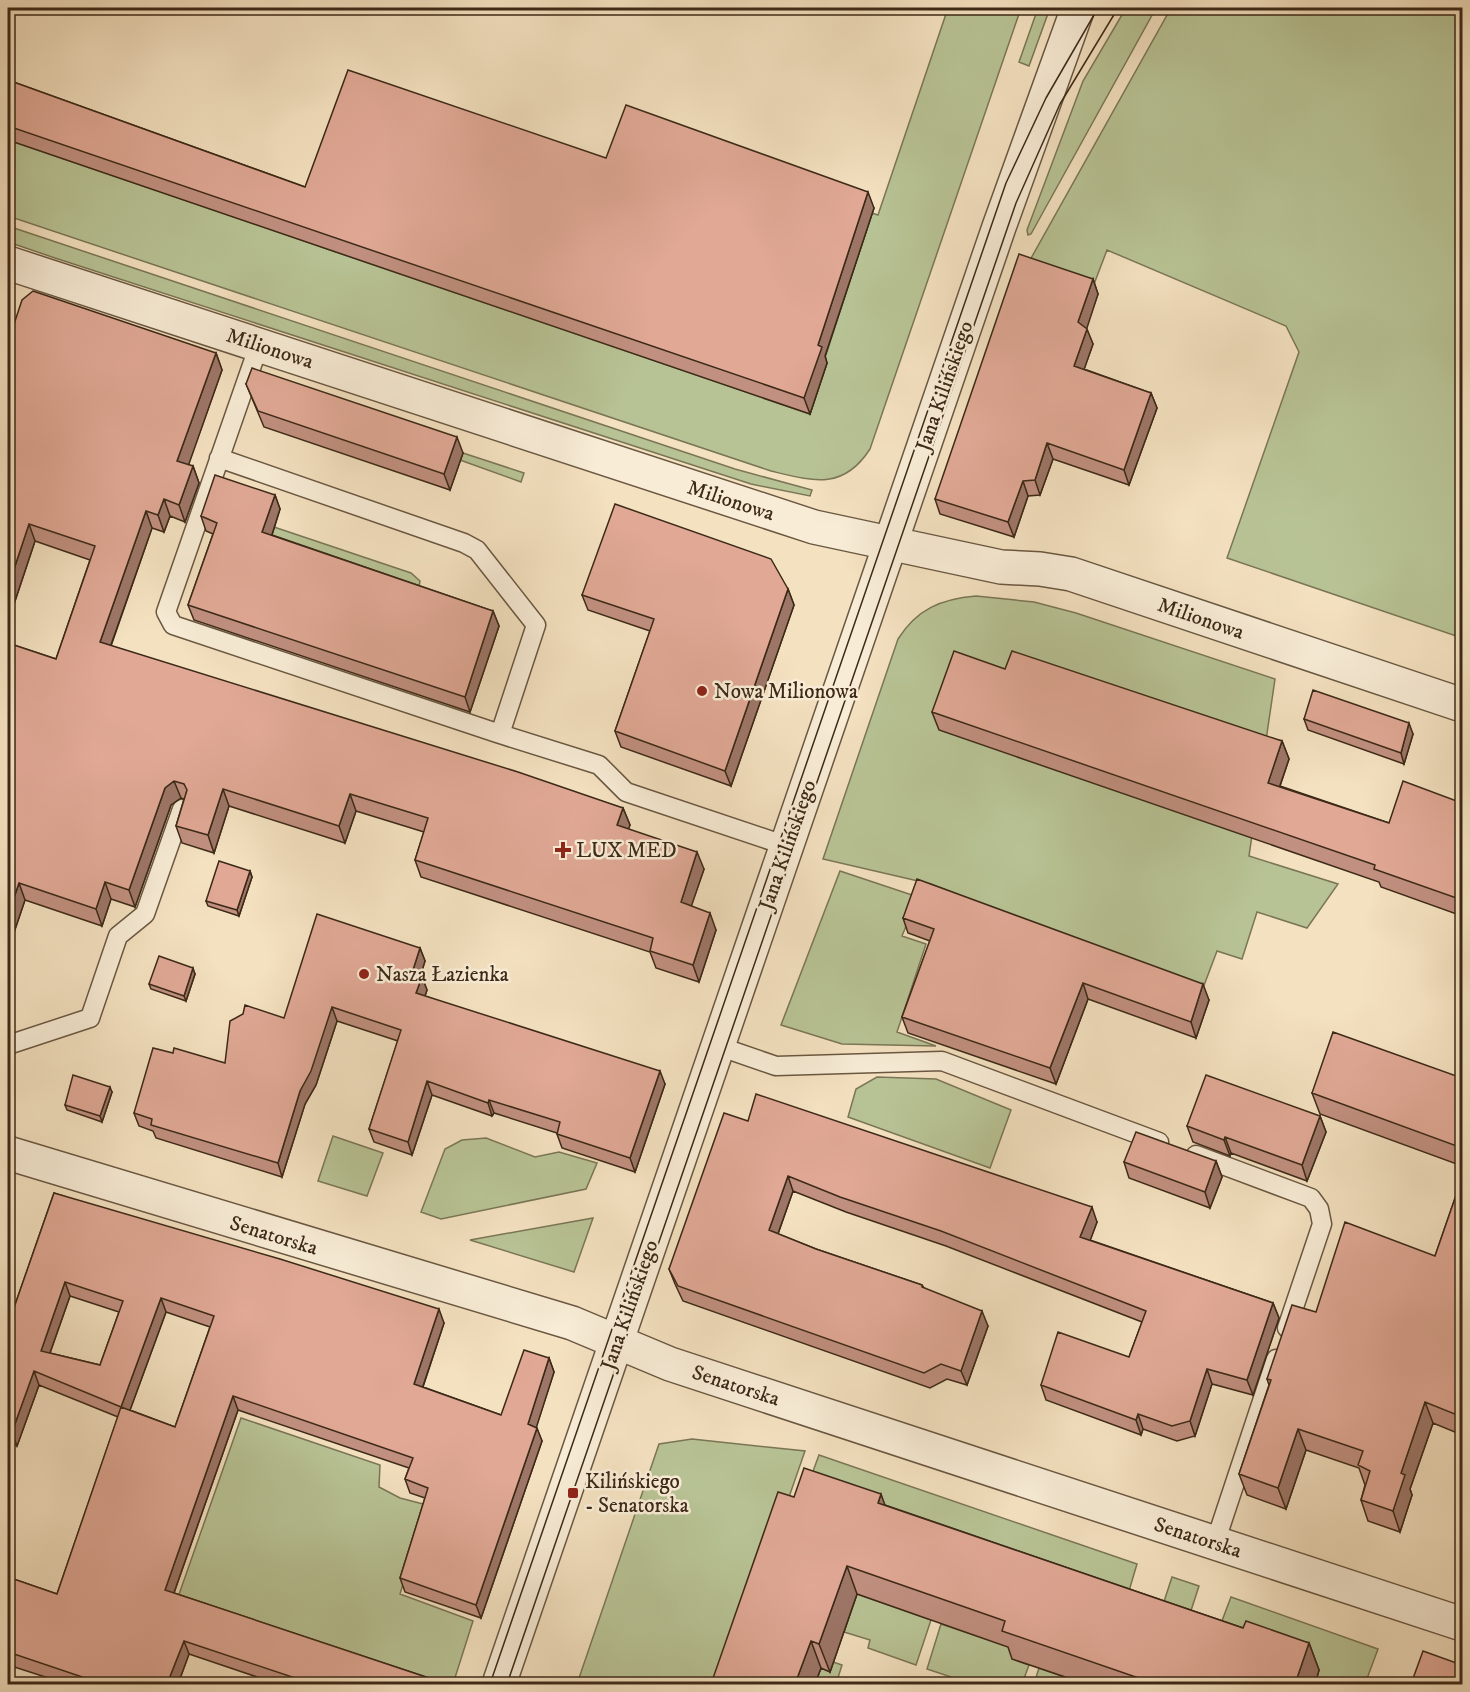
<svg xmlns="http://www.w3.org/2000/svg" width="1470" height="1692" font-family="'IM FELL DW Pica',serif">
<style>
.green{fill:#b8c395;stroke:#7a7656;stroke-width:1.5}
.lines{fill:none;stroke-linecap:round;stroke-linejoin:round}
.service-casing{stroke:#6a5741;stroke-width:21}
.minor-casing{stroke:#6a5741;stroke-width:36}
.tertiary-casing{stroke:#6a5741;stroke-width:36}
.service{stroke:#f8ecd6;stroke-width:18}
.minor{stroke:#f8ecd6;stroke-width:33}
.tertiary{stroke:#f8ecd6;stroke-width:33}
.tram{stroke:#3c2917;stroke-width:1.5}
.wall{fill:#c19080;stroke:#3c2917;stroke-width:1.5;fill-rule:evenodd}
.shaded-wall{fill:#9d7668;stroke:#3c2917;stroke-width:1.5}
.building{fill:#e0a895;stroke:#3c2917;stroke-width:1.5;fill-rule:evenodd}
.poi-dot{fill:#8f2418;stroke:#f8ecd6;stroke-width:2}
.labels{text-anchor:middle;stroke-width:5;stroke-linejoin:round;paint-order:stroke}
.street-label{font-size:21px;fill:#3c2917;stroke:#f8ecd6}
.poi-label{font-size:21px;fill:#3c2917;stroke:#f8ecd6;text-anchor:start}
</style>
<rect width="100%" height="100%" fill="#f4e1c0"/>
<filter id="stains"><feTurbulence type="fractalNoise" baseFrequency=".00333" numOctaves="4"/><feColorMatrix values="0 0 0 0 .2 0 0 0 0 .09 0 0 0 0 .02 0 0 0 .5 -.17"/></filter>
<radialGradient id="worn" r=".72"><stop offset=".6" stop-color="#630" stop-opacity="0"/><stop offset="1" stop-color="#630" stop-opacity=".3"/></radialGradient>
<!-- green -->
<path class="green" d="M948,8L959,11L960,8H1021L870,449C843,491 812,481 771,471L8,216V140L810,414L827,363L824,361L872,213L878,215Z
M1038,8H1050L1029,66L1019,62Z
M1126,8H1156L1031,234L1028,235L1027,230L1083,81Z
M1171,8H1462V638L1227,558L1299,352L1286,326L1107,250L1091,292L1025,269Z
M8,226L735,469L812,490L810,496L751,484L55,258L8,242Z
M463,453L524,473L521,482L460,460Z
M274,527L411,573L420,581L417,598L268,547Z
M976,596L1034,602L1076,613L1275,679L1249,856L1338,884L1307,928L1257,912L1242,959L1217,951L1203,988L931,884L823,859L898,639C917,609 941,599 976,596Z
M840,871L918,897L902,936L926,944L897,1032L936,1046L842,1044L781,1025Z
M877,1077L936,1079L1011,1110L990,1168L848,1117L856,1089Z
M333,1136L383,1153L367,1196L318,1181Z
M486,1138L535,1157L559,1152L597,1163L586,1189L441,1219L421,1212L445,1149L462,1140Z
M593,1218L574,1272L470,1240Z
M241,1418L380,1465L379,1487L400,1498L427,1505L400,1594L473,1621L453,1684H429L177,1600Z
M692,1439L805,1451L724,1684H577L659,1444Z
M819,1455L1137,1564L1123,1611L805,1493Z
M1172,1577L1199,1586L1184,1632L1157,1623Z
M857,1594L931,1620L916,1665L868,1648L870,1640L844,1632Z
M1231,1597L1378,1649L1365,1684H1315L1319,1670L1214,1642Z
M941,1624L1015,1649L1012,1659L1029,1665L1022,1684H972L927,1669Z
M833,1662L842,1665L836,1684H815L821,1668L830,1672Z
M1039,1668L1078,1682L1097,1684H1034Z"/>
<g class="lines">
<!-- service casing -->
<g class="service-casing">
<path id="service" d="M259,345L166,612L173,625L500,734
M219,458L464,543L477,550L536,625L500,734L599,765L626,792L787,846
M8,1045L90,1018L118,936L145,914L182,809
M718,1046L776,1066L942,1061L1159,1142
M1196,1155L1311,1198L1319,1209L1322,1224L1287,1328
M1215,1543L1276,1359"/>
</g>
<!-- minor casing -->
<g class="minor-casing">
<path id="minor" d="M8,1153L572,1323L670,1364L1462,1624"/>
</g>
<!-- tertiary casing -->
<g class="tertiary-casing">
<path id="tertiary" d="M8,263L814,527L1001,567L1040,569L1071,574L1462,705
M499,1684L999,227L1078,8"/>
</g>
<!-- service -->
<use href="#service" class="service"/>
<!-- minor -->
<use href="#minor" class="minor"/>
<!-- tertiary -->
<use href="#tertiary" class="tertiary"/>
<!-- tram -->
<path class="tram" d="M490,1684L1006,183L1046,98L1098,8
M507,1684L1016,203L1060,104L1118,8"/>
</g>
<!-- wall -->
<path class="wall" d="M949,8H960L959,11Z
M8,80L305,187L606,158L874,208L825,356L827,363L810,414L8,140Z
M1093,279L1098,294L1086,328L1093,344L1084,369L1151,393L1157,408L1129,485L1053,459L1040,495L1028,496L1014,537L940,514L935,499Z
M8,342L216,353L222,370L188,465L193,466L199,483L185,522L170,516L164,532L152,528L111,646L623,808L630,825L628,829L704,869L691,906L716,930L699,982L656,968L650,952L421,877L415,860L424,832L356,811L345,843L229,806L214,853L182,843L176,826L184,799L181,798L171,805L135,907L111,899L102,926L25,900L8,950V643L56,659L90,560L35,541L8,622Z
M246,384L463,453L450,490L264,427Z
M275,495L280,509L272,535L493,611L499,626L470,712L194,620L188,605L213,534L206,531L201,516Z
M788,589L794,605L731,786L621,747L615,731L650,631L588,610L582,595Z
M1005,669L1282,741L1289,759L1280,786L1389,823L1462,803V916L1381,887L1379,882L939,730L932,712Z
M1304,719L1413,734L1404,764L1308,730Z
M250,871L252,877L239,916L208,906L206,901Z
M903,918L1209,1000L1196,1038L1088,999L1056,1084L908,1033L902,1017L930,941L908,933Z
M420,948L425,961L420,976L422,977L427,990L425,996L665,1084L635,1172L562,1148L557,1134V1133L494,1113L492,1116L432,1095L412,1155L374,1142L369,1129L398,1041L337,1021L316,1085L305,1104L282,1177L156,1138L153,1131L139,1126L134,1113L173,1053L225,1063L284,1018Z
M195,974L186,1001L151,989L149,984Z
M1462,1078V1166L1320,1114L1312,1093Z
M112,1092L102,1122L67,1110L65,1105Z
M1320,1116L1326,1132L1307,1181L1231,1153L1230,1156L1193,1142L1187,1126Z
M748,1121L1097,1222L1090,1240L1273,1303L1279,1318L1253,1395L1212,1384L1195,1436L1177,1441L1143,1429L1141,1435L1046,1400L1041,1385L1129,1357L1142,1322L946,1246L846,1212L793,1191L778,1234L816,1249L922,1285L924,1288L988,1326L967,1385L947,1379L930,1388L683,1301L675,1284L669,1269Z
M1216,1161L1222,1177L1210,1208L1129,1178L1124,1162Z
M1462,1178V1435L1433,1423L1410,1489L1412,1495L1400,1532L1368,1521L1361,1500L1365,1485L1359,1468L1306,1450L1286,1509L1247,1495L1239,1474L1269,1385L1267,1379L1316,1312L1435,1256Z
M54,1193L444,1323L423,1387L501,1415L549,1358L554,1372L536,1427L542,1441L481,1618L405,1592L400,1578L425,1498L410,1493L405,1479L409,1468L238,1410L174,1593L447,1684H278L189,1654L178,1684H67L8,1665V1577L57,1594L118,1417L39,1385L17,1446L8,1442V1325ZM70,1296L119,1312L100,1365L50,1353ZM166,1312L210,1327L175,1427L130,1410Z
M794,1497L885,1505L1243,1628L1309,1643L1319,1670L1315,1684H1086L1012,1659L1008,1647L857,1594L830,1672L821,1668L815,1684Z"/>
<!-- shaded-wall -->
<path class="shaded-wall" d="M868,192L874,208L825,356L827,363L810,414L804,398L818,345Z
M1093,279L1098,294L1084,337L1078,322Z
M1087,329L1093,344L1080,381L1074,366Z
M216,353L222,370L184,478L177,461Z
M1151,393L1157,408L1129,485L1124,470Z
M457,437L463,453L450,490L444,474Z
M1047,443L1053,459L1040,495L1035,480Z
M193,466L199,483L185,522L179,505Z
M1023,481L1028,496L1014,537L1008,522Z
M275,495L280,509L268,547L262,532Z
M164,499L170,516L164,532L158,515Z
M146,511L152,528L106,659L100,642Z
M29,524L35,541L8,622V587Z
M788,589L794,605L731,786L725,771Z
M493,611L499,626L470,712L465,697Z
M1409,723L1413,734L1404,764L1401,753Z
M1282,741L1289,759L1275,800L1268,783Z
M174,781L181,798L171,805L135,907L129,890L165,788Z
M223,789L229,806L214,853L208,835Z
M350,794L356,811L345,843L339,826Z
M623,808L630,825L624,842L617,825Z
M697,852L704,869L687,919L681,902Z
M250,871L252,877L239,916L237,910Z
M105,882L111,899L102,926L96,909Z
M19,883L25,900L8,950V915Z
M710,913L716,930L699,982L693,965Z
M420,948L425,961L417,987L412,973Z
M193,968L195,974L186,1001L184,996Z
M422,977L427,990L421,1007L416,993Z
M1083,983L1088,999L1056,1084L1050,1068Z
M1203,984L1209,1000L1196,1038L1191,1022Z
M332,1007L337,1021L316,1085L305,1104L282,1177L278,1163L300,1091Z
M660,1071L665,1084L635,1172L630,1158Z
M427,1081L432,1095L412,1155L408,1142Z
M110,1087L112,1092L102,1122L100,1116Z
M489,1100L494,1113L492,1116L488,1103Z
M1320,1116L1326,1132L1307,1181L1302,1165Z
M1225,1137L1231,1153L1230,1156L1224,1140Z
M1216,1161L1222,1177L1210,1208L1205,1192Z
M788,1176L793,1191L774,1245L769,1230Z
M1092,1207L1097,1222L1086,1252L1080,1237Z
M65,1282L70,1296L46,1364L41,1351Z
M161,1298L166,1312L126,1421L121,1407Z
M1273,1303L1279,1318L1253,1395L1247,1380Z
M439,1309L444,1323L419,1398L414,1384Z
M982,1311L988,1326L967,1385L961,1371Z
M549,1358L554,1372L533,1438L528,1424Z
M1207,1369L1212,1384L1195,1436L1190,1421Z
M34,1371L39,1385L17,1446L12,1432Z
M233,1396L238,1410L170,1604L165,1590Z
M1425,1402L1433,1423L1410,1489L1412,1495L1400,1532L1393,1511L1401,1473Z
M1138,1414L1143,1429L1141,1435L1136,1420Z
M537,1428L542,1441L481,1618L476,1605Z
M1298,1429L1306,1450L1286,1509L1278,1488Z
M881,1494L891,1522L878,1503Z
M847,1566L857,1594L830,1672L819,1644Z
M184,1641L189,1654L178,1684H167Z
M811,1641L821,1668L815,1684H795Z
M1309,1643L1319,1670L1315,1684H1295Z"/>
<!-- building -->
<path class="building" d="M348,70L606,158L626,105L868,192L818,345L822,347L804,398L8,126V80L305,187Z
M1019,254L1093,279L1078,322L1087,329L1074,366L1151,393L1124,470L1047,443L1035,480L1023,481L1008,522L935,499Z
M33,291L216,353L177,461L193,466L179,505L164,499L158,515L146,511L100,642L518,772L623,808L617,825L697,852L681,902L710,913L693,965L650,951L653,938L415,860L428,818L350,794L339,826L223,789L208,835L176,826L187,790L184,784L174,781L165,788L129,890L105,882L96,909L19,883L8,915V643L56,659L95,546L29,524L8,587V342L22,300Z
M252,368L457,437L444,474L258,411L246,384Z
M215,475L275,495L262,532L493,611L465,697L188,605L217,523L201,516Z
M615,504L771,559L788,589L725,771L615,731L654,619L582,595Z
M954,651L1005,669L1012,651L1282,741L1268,783L1389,823L1403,781L1462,803V900L1374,869L1375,865L932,712Z
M1313,690L1409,723L1401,753L1304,719Z
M219,861L250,871L237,910L206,901Z
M917,879L1203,984L1191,1022L1083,983L1050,1068L902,1017L934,929L903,918Z
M317,914L420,948L412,973L422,977L416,993L660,1071L630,1158L557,1134L560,1122L489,1100L488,1103L427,1081L408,1142L369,1129L401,1030L332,1007L311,1071L300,1091L278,1163L151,1125L152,1119L134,1113L153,1048L173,1053L174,1048L225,1063L230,1021L243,1014L245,1005L284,1018Z
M159,956L193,968L184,996L149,984Z
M1333,1032L1462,1078V1148L1312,1093Z
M73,1075L110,1087L100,1116L65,1105Z
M1206,1075L1320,1116L1302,1165L1225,1137L1224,1140L1187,1126Z
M756,1094L1092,1207L1080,1237L1273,1303L1247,1380L1207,1369L1190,1421L1172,1426L1138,1414L1136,1420L1041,1385L1058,1332L1129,1357L1146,1311L941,1231L840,1197L788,1176L769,1230L816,1249L922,1285V1287L982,1311L961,1371L941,1364L924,1373L678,1286L669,1269L724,1113L748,1121Z
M1136,1132L1216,1161L1205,1192L1124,1162Z
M1462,1178V1417L1425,1402L1401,1473L1405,1475L1393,1511L1361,1500L1370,1471L1358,1465L1363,1451L1298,1429L1278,1488L1239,1474L1271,1380L1267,1379L1292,1305L1316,1312L1345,1222L1435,1256Z
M54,1193L280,1259L439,1309L414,1384L501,1415L524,1350L549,1358L528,1424L537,1428L476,1605L400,1578L428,1488L405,1479L413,1458L233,1396L165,1590L447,1684H347L333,1680L332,1684H313L184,1641L167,1684H103L8,1652V1577L57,1594L121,1407L34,1371L12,1432L8,1430V1325ZM65,1282L123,1301L100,1365L41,1351ZM161,1298L214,1316L175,1427L121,1407Z
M804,1468L881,1494L878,1503L1243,1628L1246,1621L1309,1643L1295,1684H1156L1002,1631L1005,1621L847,1566L819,1644L811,1641L795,1684H711L778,1492L794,1497Z
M1423,1651L1462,1665V1684H1411Z"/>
<!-- markers -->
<g class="poi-dot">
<circle cx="702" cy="691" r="6"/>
<path d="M560 841h6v6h6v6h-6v6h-6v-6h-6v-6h6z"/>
<circle cx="364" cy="974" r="6"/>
<rect x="567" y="1487" width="12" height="12" rx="3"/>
</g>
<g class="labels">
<!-- street labels -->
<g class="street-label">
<text transform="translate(270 348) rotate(18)" y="7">Milionowa</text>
<text transform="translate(944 386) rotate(-71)" y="7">Jana Kilińskiego</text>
<text transform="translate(731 500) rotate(18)" y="7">Milionowa</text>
<text transform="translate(1201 618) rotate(19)" y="7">Milionowa</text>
<text transform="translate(787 845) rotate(-71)" y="7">Jana Kilińskiego</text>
<text transform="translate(274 1235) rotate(17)" y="7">Senatorska</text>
<text transform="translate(629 1305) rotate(-71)" y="7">Jana Kilińskiego</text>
<text transform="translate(736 1385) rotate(18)" y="7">Senatorska</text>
<text transform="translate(1198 1537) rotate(18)" y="7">Senatorska</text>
</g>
<!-- poi labels -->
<g class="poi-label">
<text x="714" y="698">Nowa Milionowa</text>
<text x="576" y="857">LUX MED</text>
<text x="376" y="981">Nasza Łazienka</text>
<text x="585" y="1488">Kilińskiego<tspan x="585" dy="24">- Senatorska</tspan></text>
</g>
</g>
<!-- margin -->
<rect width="1470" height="1692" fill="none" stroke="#f4e1c0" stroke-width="30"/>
<rect x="9" y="9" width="1452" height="1674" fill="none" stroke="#3c2917" stroke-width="3"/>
<rect x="15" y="15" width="1440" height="1662" fill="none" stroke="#3c2917" stroke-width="1.5"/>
<rect width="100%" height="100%" filter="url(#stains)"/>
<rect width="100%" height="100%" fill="url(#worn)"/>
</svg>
